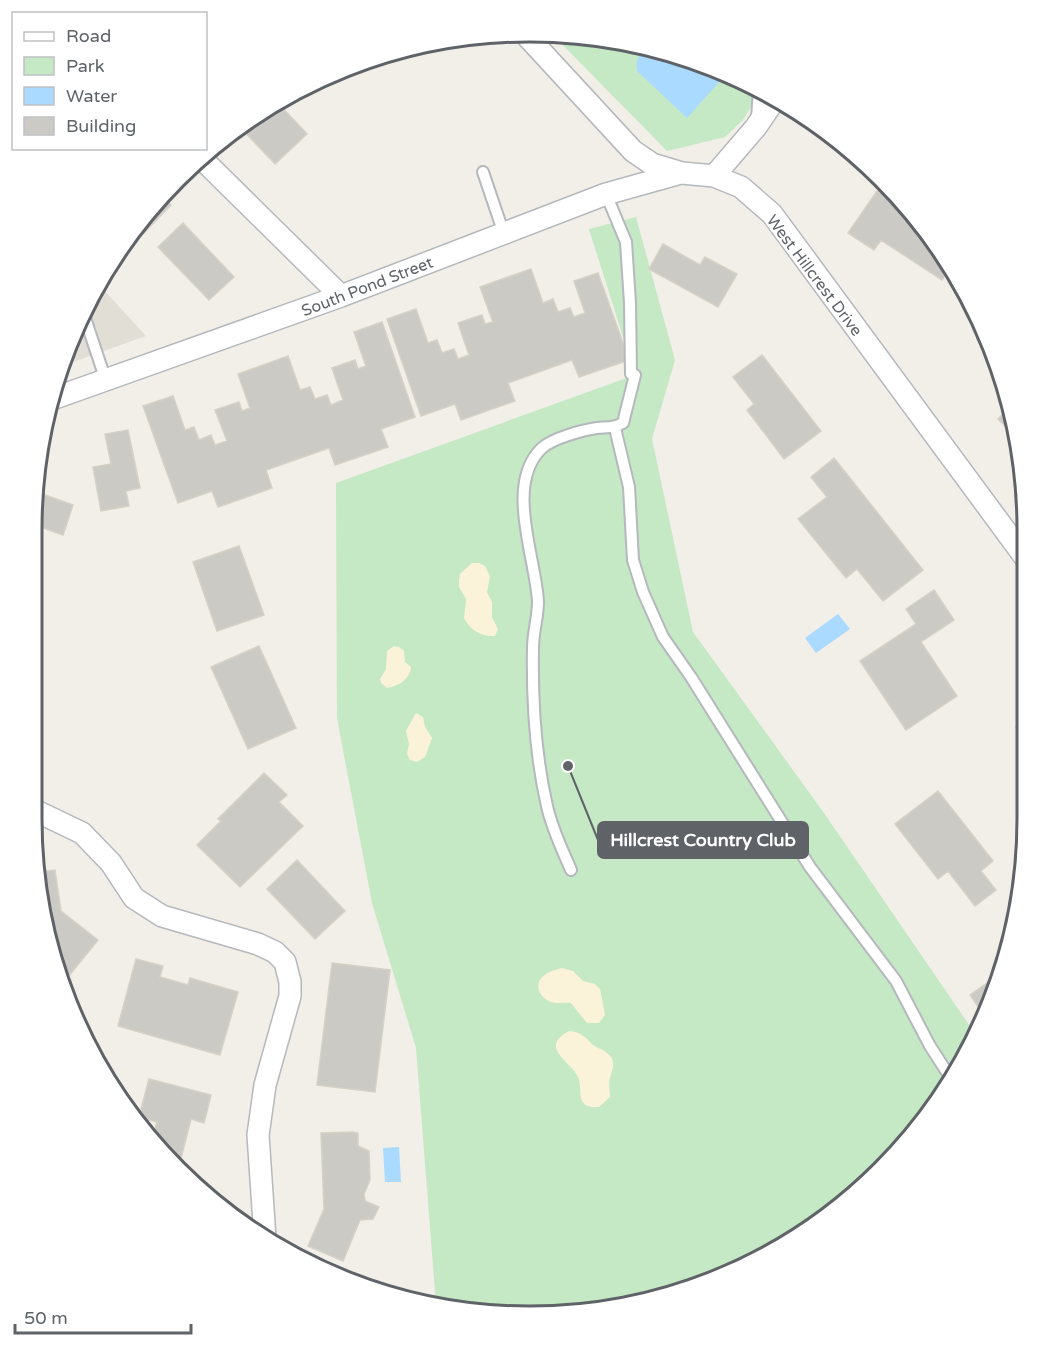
<svg xmlns="http://www.w3.org/2000/svg" width="1059" height="1348" font-family="'Varela Round',sans-serif">
<style>
.education{fill:#e1ded6}
.green{fill:#c5e8c5}
.sand{fill:#fbf3d9}
.water{fill:#aadaff}
.building{fill:#cccac5;stroke:#d6d1c6;stroke-width:1.5}
.lines{fill:none;stroke-linecap:round;stroke-linejoin:round}
.service-casing{stroke:#b5b8bc;stroke-width:14}
.minor-casing{stroke:#b5b8bc;stroke-width:24}
.service{stroke:#fff;stroke-width:10}
.minor{stroke:#fff;stroke-width:21}
.labels{text-anchor:middle;stroke-width:4.5;stroke-linejoin:round;paint-order:stroke}
.street-label{font-size:16px;fill:#5f6368;stroke:#fff}
.rim{fill:none;stroke:#5f6368;stroke-width:3}
.leader{fill:none;stroke:#5f6368;stroke-width:2}
.callout-dot{fill:#5f6368;stroke:#fff;stroke-width:2}
.callout{fill:#5f6368;stroke:#5f6368;stroke-width:2}
.callout-label{font-size:18px;text-anchor:middle;font-weight:bold;fill:#fff}
</style>
<rect width="100%" height="100%" fill="#f1efe8"/>
<!-- education -->
<path class="education" d="M102,288L146,336L59,367Z"/>
<!-- green -->
<path class="green" d="M551,33H562L658,48L749,83L761,90L743,120L725,137L667,151Z
M636,217L675,360L652,439L693,632L824,813L976,1035L943,1095L881,1171L779,1250L659,1299L530,1316L436,1304L416,1048L372,903L337,718L336,483L635,375L589,229Z"/>
<!-- sand -->
<path class="sand" d="M472,563H479L485,566L490,576L487,592L492,602V617L498,629L495,636C481,637 470,630 464,618L466,599L459,587V580L460,574Z
M394,646L399,647L404,651L405,662L411,667C410,679 399,686 387,688L381,683L380,679L386,669L387,651Z
M416,713L423,717L425,727L432,738L425,757L417,762L410,760L407,754L409,744L406,731Z
M562,968L573,971L583,981L595,984L600,989L605,1015L599,1023H587L571,1003C564,1002 557,1004 551,1002C546,1000 542,997 540,993C533,977 550,971 562,968Z
M569,1031C581,1032 585,1037 593,1045C597,1048 602,1049 606,1052C617,1061 613,1067 610,1078C608,1083 610,1092 610,1097L599,1107C572,1109 585,1089 577,1075C569,1061 539,1047 569,1031Z"/>
<!-- water -->
<path class="water" d="M651,48C659,49 666,55 674,54L734,77L721,80L687,118L637,71C635,59 640,52 651,48Z
M838,614L850,629L816,653L805,638Z
M399,1147L401,1182H385L383,1148Z"/>
<!-- building -->
<path class="building" d="M276,101L307,134L275,164L240,127Z
M877,191L893,202L897,195L904,201L951,267L942,280L881,240L874,250L848,233Z
M162,196L171,205L143,234L135,226Z
M183,223L234,277L209,300L158,247Z
M663,244L700,265L705,257L737,274L718,307L649,269Z
M531,269L543,303L553,299L558,312L570,308L574,317L585,313L574,281L598,273L629,360L579,377L572,360L508,383L515,401L461,420L455,404L421,416L387,319L416,309L428,343L437,340L442,353L454,349L458,359L469,355L458,323L482,315L485,324L493,322L480,287Z
M382,322L415,417L381,429L388,447L335,465L329,448L266,470L272,488L218,507L212,491L178,503L143,406L173,396L185,430L194,427L199,440L211,435L215,445L227,441L215,410L239,402L242,411L250,408L238,374L288,356L300,390L310,387L315,399L327,395L331,405L343,400L332,368L355,360L358,369L366,366L354,332Z
M991,348L1000,366L986,353Z
M762,355L821,431L784,459L747,410L754,404L733,377Z
M1009,408L1014,435L998,419Z
M128,430L140,488L126,491L129,506L101,511L93,467L111,464L105,434Z
M834,458L923,570L883,601L857,569L846,578L798,519L827,497L811,477Z
M34,491L73,505L63,535L38,526L32,543Z
M239,546L264,615L217,631L193,562Z
M934,590L954,620L921,642L957,696L906,730L860,661L916,624L906,609Z
M259,646L296,728L248,749L211,667Z
M1027,719V743L1016,727Z
M264,773L287,795L279,802L303,826L240,887L197,845L221,821L218,819Z
M938,791L993,861L981,871L996,890L975,906L948,871L938,879L895,824Z
M297,860L345,911L315,939L267,889Z
M55,870L61,911L98,940L63,983L49,948L39,872Z
M136,959L163,966L160,977L188,985L190,978L238,992L220,1055L118,1026Z
M332,963L390,970L375,1092L317,1085Z
M1000,974L989,1009L985,1017L970,995Z
M149,1079L211,1095L204,1123L191,1119L178,1170L152,1138L157,1122L139,1117Z
M353,1132L358,1133V1146L369,1151L370,1180L364,1194L365,1201L379,1207L373,1219L360,1220L343,1261L308,1246L324,1209L321,1133Z"/>
<g class="lines">
<!-- service casing -->
<g class="service-casing">
<path id="service" d="M757,119L759,89
M483,172L504,234
M85,318L106,381
M615,428L629,487L633,560L643,592L663,637L691,677L810,867L896,981L930,1046L952,1080
M571,870C562,849 552,829 547,806C535,754 532,701 533,648C533,632 538,617 538,602C536,558 504,484 542,448C553,438 583,430 597,428C608,427 614,428 623,423L635,375L631,374L630,303L626,242L606,194"/>
</g>
<!-- minor casing -->
<g class="minor-casing">
<path id="minor" d="M525,34L633,151L652,164L682,173L714,176L741,187L772,214L1027,560
M200,157L341,296
M714,176L756,127L775,99
M52,399L341,296L606,194L681,173
M32,809L82,833L111,863L134,898L162,916L258,944L275,952L285,962L290,982V996L265,1085L258,1135L265,1238"/>
</g>
<!-- service -->
<use href="#service" class="service"/>
<!-- minor -->
<use href="#minor" class="minor"/>
</g>
<g class="labels">
<!-- street labels -->
<g class="street-label">
<text transform="translate(815 275) rotate(53)" y="6">West Hillcrest Drive</text>
<text transform="translate(367 286) rotate(-21)" y="6">South Pond Street</text>
</g>
</g>
<!-- crop -->
<path d="M0 0H1059V1348H0ZM529 42H530A487 487 0 0 1 1017 529V819A487 487 0 0 1 530 1306H529A487 487 0 0 1 42 819V529A487 487 0 0 1 529 42Z" fill="#fff" fill-rule="evenodd"/>
<path class="rim" d="M529 42H530A487 487 0 0 1 1017 529V819A487 487 0 0 1 530 1306H529A487 487 0 0 1 42 819V529A487 487 0 0 1 529 42Z"/>
<!-- callouts -->
<path class="leader" d="M568 766L598 840"/>
<circle class="callout-dot" cx="568" cy="766" r="6"/>
<rect class="callout" x="598" y="822" width="210" height="36" rx="6"/>
<g class="callout-label">
<text x="703" y="846">Hillcrest Country Club</text>
</g>
<!-- legend -->
<rect x="12" y="12" width="195" height="138" fill="#ffffff" stroke="#bfc1c3" stroke-width="1.5"/>
<rect x="24" y="32" width="30" height="9" fill="#ffffff" stroke="#bfc1c3" stroke-width="1.5"/>
<text x="66" y="42" font-size="18" fill="#5f6368">Road</text>
<rect x="24" y="57" width="30" height="18" fill="#c5e8c5" stroke="#bfc1c3" stroke-width="1.5"/>
<text x="66" y="72" font-size="18" fill="#5f6368">Park</text>
<rect x="24" y="87" width="30" height="18" fill="#aadaff" stroke="#bfc1c3" stroke-width="1.5"/>
<text x="66" y="102" font-size="18" fill="#5f6368">Water</text>
<rect x="24" y="117" width="30" height="18" fill="#cccac5" stroke="#bfc1c3" stroke-width="1.5"/>
<text x="66" y="132" font-size="18" fill="#5f6368">Building</text>
<!-- scale -->
<path d="M15 1324v9h176v-9" fill="none" stroke="#5f6368" stroke-width="3"/>
<text x="24" y="1324" font-size="18" fill="#5f6368" stroke="#ffffff" stroke-width="4.5" paint-order="stroke">50 m</text>
</svg>
